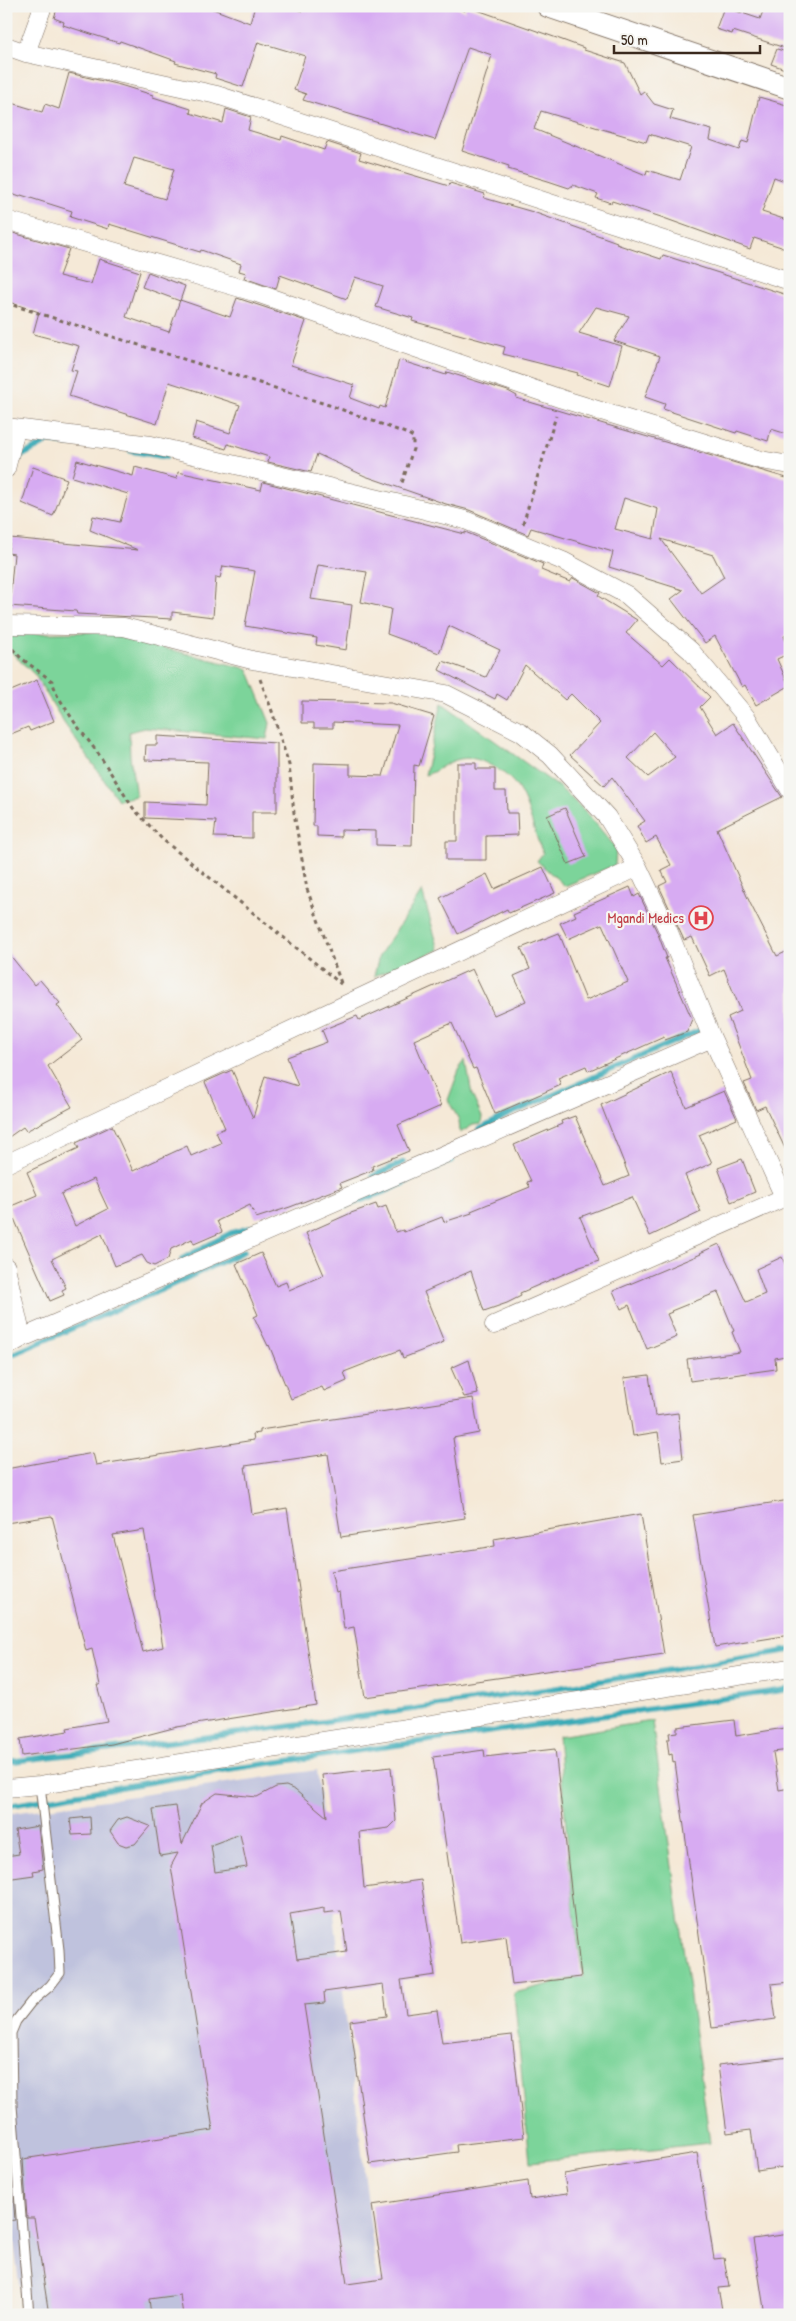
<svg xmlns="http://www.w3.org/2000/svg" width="796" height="2321" font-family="'Patrick Hand',sans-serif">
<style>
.industrial{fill:#bfc2dd}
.green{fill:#7bd49a;stroke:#5b7f5c}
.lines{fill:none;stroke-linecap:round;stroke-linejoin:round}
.stream{stroke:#3aabb7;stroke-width:5.5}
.building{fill:#d7abf2;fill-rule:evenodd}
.service-casing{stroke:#7c6d5f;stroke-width:11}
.minor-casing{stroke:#7c6d5f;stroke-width:19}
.tertiary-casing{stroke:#7c6d5f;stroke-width:24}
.path{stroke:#7c6d5f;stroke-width:3;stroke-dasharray:4 4;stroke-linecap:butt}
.service{stroke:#fff;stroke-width:9}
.minor{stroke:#fff;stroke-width:18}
.tertiary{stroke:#fff;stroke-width:22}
.labels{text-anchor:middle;stroke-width:4.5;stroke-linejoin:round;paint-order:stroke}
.health-label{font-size:15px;fill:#be3a42;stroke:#f6f6f2;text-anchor:end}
</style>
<rect width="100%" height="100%" fill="#f6f6f2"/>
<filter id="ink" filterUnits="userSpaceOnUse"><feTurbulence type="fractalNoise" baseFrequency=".02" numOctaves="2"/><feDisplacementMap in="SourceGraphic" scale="10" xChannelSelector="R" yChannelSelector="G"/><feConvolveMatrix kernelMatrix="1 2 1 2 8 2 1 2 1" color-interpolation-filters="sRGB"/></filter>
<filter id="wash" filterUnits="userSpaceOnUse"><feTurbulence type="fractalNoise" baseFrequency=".0096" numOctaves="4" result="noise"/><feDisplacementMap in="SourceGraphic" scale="20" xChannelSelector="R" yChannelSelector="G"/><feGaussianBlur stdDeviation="1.12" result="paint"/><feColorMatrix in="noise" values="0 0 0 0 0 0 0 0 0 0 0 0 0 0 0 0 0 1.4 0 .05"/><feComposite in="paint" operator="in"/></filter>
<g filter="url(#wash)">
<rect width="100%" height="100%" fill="#f5e9d7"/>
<!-- industrial -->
<path class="industrial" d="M317,1770L381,2315H23L6,2178V1814Z"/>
<!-- green -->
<path class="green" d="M100,632L248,669L270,723L267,739L145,728L129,732L130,756L136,796L118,800L64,723L35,675L6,647V634Z
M442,703L559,787L587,813L616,848L615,865L565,886L537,861L543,853C527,819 530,785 492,766C479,759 470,756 456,760C445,763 437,772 425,775Z
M422,891L439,950L374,976L379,956Z
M466,1061L472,1095L482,1117L481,1124L473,1125L460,1133L459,1120L448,1100L459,1070Z
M652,1721L710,2143L530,2162L514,1993L583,1976L574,1916L558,1736Z"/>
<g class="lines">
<!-- stream -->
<path class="stream" d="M131,451L166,457
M12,461L49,441L70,444
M784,793L790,807
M479,1130L505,1116L705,1028
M373,1176L404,1162
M346,1206L389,1190L452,1160
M182,1259L231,1233L267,1223
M6,1357L161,1290L244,1251
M6,1762C268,1731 530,1695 790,1650
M6,1806L230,1769L790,1689"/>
</g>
<g id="blocks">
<!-- building -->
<path class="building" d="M58,6H205L250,23L255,6H286L302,11L304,6H451L465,11L466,6L554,37L584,48V50L625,63L640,94L644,91L654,104L673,110L670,119L712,130L710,140L739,150L742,141L748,143L759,97L790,106V183L774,177L762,212L790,221V250L754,238L750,249L661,217L612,201L611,203L596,198L598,194L573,185L569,188L548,181L508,169L509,166L462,151L492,55L468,47L435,140L303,100L306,94L294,90L305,56L258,42L243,87L215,78L216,74L175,63L176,61L120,41L119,43L63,25L64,22L54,18ZM541,111L646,142L649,134L691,147L680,180L647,170L646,175L534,129Z
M765,6L790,13V35L785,48L733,31L732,34L716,29L724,7L760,19Z
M777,49L790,53L785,69L771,64Z
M69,73L120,85L153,95V97L191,109L190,113L223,123L226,109L251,117L248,130L281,140L282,136L324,150L327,142L361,153L359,159L449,186L450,183L485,194L484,198L533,212L617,242L616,244L661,259L663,255L790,296V435L771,429L768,441L737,431L736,433L663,409L665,404L645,397L660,356L614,341L629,316L596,307L579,333L622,346L610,386L577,375L578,373L503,354L505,347L412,321L413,318L376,307L383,286L355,277L347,299L280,275L276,289L244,278L246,273L239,271L241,264L201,250L200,252L109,224L108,229L70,217L72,211L21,195L20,197L6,192V131L9,119L7,118L12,103L42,112L45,104L59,109ZM134,158L174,169L165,199L124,187Z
M6,231L69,249L59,276L91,284L99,259L140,272L126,317L169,332L180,300L230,317L237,298L306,321L291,365L354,385L350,398L379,409L380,406L385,408L399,360L446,375L447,372L479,382L508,391L517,396L516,398L790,479V634L784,636L790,653L777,659L789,686L756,705L745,685L742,687L715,636L705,643L671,599L683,590L609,567L613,552L531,528L528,535L469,510L446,504L365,476L317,454L311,472L268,462L269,457L228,444L226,449L192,438L196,422L230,433L240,405L169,382L157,424L69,396L77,371L71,370L79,346L33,334L39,312L6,301ZM624,498L658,509L653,539L615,529ZM661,539L713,555L724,577L701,593Z
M148,272L185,286L180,301L142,287Z
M77,460L133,476L135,467L177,479L178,472L261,490L263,482L465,534V532L543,564L541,570L570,582L573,578L600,593L598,596L637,620L626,633L663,665L670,658L710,697L700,707L717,734L733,723L782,797L717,829L750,903L777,956L790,950V1159L765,1106L756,1110L744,1083L752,1080L728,1017L741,1011L724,969L710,976L692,937L684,940L659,886L667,882L661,870L671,865L656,837L646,843L637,826L645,821L612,777L604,786L570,755L600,723L571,694L565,700L525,665L507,700L497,694L495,699L439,670L443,661L486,677L500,650L449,626L439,653L387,634L391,609L361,602L367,572L318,565L311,599L352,605L346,650L316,645L317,638L245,626L255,571L223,566L220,578L216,577L213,617L172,612V619L77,614L76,611L9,606L14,554L8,553L10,538L138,550L90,530L93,516L120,522L128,494L72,477ZM653,732L675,757L648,777L628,758Z
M33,467L67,479L53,516L22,503Z
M37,680L54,721L30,731L28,727L6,736V693Z
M302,701L391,703L434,716L419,766L414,765L412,846L376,845V831L341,830V837L317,836V826H313L314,763L350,764V775L383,776L398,725L333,722V728H314V723H302Z
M157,736L277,743V812H252V838L214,837L216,821L145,818V802L206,805L208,762L145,760L146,745H157Z
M457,763H476V769H495V791H506L507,813H517L518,835L486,836V860H446V841H457Z
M565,808L586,857L568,864L547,816Z
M543,867L555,893L509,913L507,909L458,934L440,898L487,874L494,889Z
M630,887L634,897L639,894L658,934L667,958H665L692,1019L687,1032L665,1040L664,1037L588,1071L586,1066L558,1078L561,1085L495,1114L476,1068L473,1069L452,1023L414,1040L441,1106L398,1125L409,1151L372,1166L373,1170L340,1183L342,1187L290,1207L256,1218L250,1205L217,1221L222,1232L194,1244L192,1239L171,1249L168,1259L154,1266L147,1263L142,1255L115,1266L102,1234L52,1259L66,1288L62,1290L64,1295L50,1301L9,1207L37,1195L27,1172L79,1148L76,1143L112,1126L133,1171L187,1146L191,1156L221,1143L216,1132L225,1128L205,1082L232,1070L253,1118L265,1076L298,1086L287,1057L327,1042L322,1030L357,1016L359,1020L472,969L494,1015L526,1001L514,976L530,969L521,948L559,933L586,1000L628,982L602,924L568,939L560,923L576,916L574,912ZM94,1179L108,1209L75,1226L61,1194Z
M6,950L34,985L40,980L60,1003L57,1005L82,1040L48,1066L72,1107L26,1131L23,1127L6,1139Z
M671,1072L686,1107L724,1091L737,1119L699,1135L712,1163L685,1175L701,1212L650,1236L632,1197L580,1217L599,1261L580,1267L520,1293L521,1296L507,1303L484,1311L471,1271L424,1292L444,1342L403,1358L400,1350L344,1372L347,1381L324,1391L322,1387L291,1399L269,1345L268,1346L254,1317L258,1315L236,1264L261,1253L276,1286L286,1282L289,1290L324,1275L306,1233L351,1213L376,1204L378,1209L386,1206L396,1232L403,1230L404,1232L442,1217L444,1222L472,1213L471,1211L530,1187L527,1182L531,1181L514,1145L562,1124L561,1121L575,1116L605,1186L629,1176L601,1105Z
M742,1159L755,1192L731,1202L718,1168Z
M719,1244L746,1302L765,1294L756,1269L782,1257L790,1276V1355L775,1358L776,1369L690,1381L687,1359L740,1352L732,1332L734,1331L718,1292L671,1311L672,1312L667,1314L677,1337L647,1349L629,1305L621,1309L613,1291L701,1254L700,1253Z
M469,1360L478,1394L464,1397L451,1368Z
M649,1375L655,1416L678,1413L683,1459L662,1462L658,1432L633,1436L624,1378Z
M473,1398L479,1433L453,1438L465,1518L341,1537L328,1454L245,1466L252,1514L287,1508L316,1705L177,1727L112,1744L22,1756L20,1739L68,1731L67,1728L107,1721L97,1685H100L92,1649L86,1651L52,1516L6,1523V1469L93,1453L96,1465L254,1440L253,1434L260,1433V1430ZM144,1530L163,1647L143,1652L113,1535Z
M790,1500V1635L715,1647L693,1515Z
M641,1514L664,1654L365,1697L354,1627L344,1629L339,1592L336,1593L331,1571L495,1546L494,1539Z
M734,1720L736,1736L790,1727V1750L773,1752L779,1790L790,1788V1982L771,1984L776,2019L712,2028L675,1762L673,1763L672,1754L669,1755L667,1739H670L669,1733L677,1732V1727Z
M555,1749L581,1977L512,1985L506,1936L460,1943L433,1757L484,1750L485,1757Z
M391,1767L396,1821L389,1828L359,1832L364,1888L421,1880L435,1975L401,1980L406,2014L437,2010L442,2043L512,2035L524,2137L456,2145L457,2152L370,2164L350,2021L387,2016L383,1984L324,1992L325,2003L304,2005L347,2284L383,2279L372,2205L528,2181L530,2199L567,2194L564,2174L697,2153L714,2259L724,2258L729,2287L718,2288L723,2315H183L180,2295L149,2299L151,2315H49L34,2218H27L23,2159L213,2130L171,1866L178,1853L160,1856L153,1809L176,1806L182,1844L202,1803L217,1793L257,1797L276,1787L286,1786L295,1790L327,1817L322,1775ZM240,1834L247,1867L215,1872L211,1845ZM324,1908V1913L341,1911L347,1952L297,1959L290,1914Z
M90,1817L91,1834L72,1835L70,1819Z
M127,1817L150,1826L135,1844L126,1846L118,1843L110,1831L118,1820Z
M38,1826L43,1869L33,1871L34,1875L6,1879V1856L19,1854L15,1830Z
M790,2057V2166L757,2171L751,2130L727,2133L718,2065Z
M6,2161H10L15,2220L6,2221Z
M790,2234V2315H765L753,2239Z"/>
</g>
</g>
<g filter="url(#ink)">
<use href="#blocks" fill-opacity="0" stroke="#7c6d5f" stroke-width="1"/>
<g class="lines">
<!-- service casing -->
<g class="service-casing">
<path id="service" d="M29,2315L12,2106L11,2033L16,2021L31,2002L50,1986L60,1973L59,1950L40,1785"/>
</g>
<!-- minor casing -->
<g class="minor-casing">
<path id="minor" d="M6,46L26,53L217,95L790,281
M26,53L43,6
M6,220L254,292L562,399L761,460L790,465
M6,427L151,445L396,503L465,520L563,561L627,595L691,651L747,718L790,790
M6,469L16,429
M6,625L124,627L252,660L446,694L521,732L550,755L607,817L638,867L668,930L712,1038L784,1197
M6,1164L638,867
M6,1267L22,1338
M494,1325L790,1195
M6,1347L22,1338L712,1038
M6,1788L40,1785L790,1668"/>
</g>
<!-- tertiary casing -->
<g class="tertiary-casing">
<path id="tertiary" d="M548,6L790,88"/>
</g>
<!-- path -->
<path class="path" d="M6,303L332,406L408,434L413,437V449L401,486
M523,524L556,416
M7,643L21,658L52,681L57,695L75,723L100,756L133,808L162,839L341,984
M260,679L271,708L289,765L294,813L307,889L341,983"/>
<!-- service -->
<use href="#service" class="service"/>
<!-- minor -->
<use href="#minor" class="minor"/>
<!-- tertiary -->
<use href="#tertiary" class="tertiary"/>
</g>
</g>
<!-- icons -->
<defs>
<g id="hospital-ring" transform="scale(1.25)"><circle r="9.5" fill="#f6f6f2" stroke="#e0444e" stroke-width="1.5"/><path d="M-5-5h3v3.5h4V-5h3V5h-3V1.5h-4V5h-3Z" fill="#e0444e"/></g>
</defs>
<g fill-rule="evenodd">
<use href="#hospital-ring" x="701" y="918"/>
</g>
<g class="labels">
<!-- health labels -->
<g class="health-label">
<text x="684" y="923">Mgandi Medics</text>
</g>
</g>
<!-- margin -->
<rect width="796" height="2321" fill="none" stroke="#f6f6f2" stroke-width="25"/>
<!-- scale -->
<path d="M614 45v8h146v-8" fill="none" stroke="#3b2a1e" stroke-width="2.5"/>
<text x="621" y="45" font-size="15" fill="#3b2a1e" stroke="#f6f6f2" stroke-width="4" paint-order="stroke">50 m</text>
</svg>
